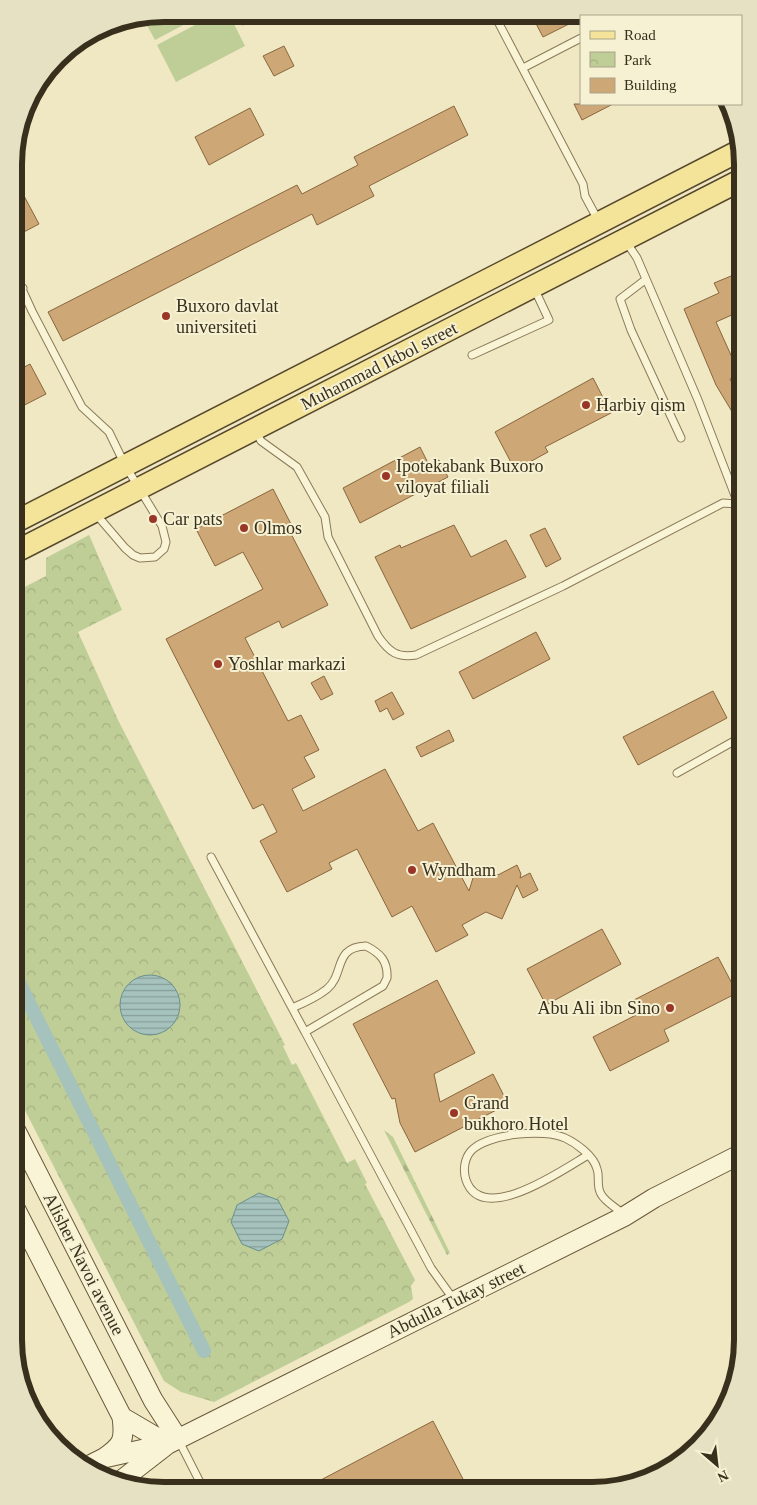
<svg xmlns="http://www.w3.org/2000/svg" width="757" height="1505" font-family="Georgia,serif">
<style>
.forest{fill:url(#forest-firs)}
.park{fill:url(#park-crowns)}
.pitch{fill:#bfcd96}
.water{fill:url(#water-rules);stroke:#6b908c}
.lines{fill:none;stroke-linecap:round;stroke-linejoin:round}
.canal{stroke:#a5c2bd;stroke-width:14}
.building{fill:#cea777;stroke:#89663e}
.lane-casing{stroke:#8a7a59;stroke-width:9}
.secondary-casing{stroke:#6b5a3c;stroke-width:21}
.primary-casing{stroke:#57472d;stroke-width:24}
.lane{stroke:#faf4d6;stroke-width:7}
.secondary{stroke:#faf4d6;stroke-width:19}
.primary{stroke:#f3e499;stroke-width:21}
.poi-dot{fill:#9a3627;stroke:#f6f1d2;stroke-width:2}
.labels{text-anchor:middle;stroke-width:4;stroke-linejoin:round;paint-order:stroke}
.poi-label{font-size:18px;fill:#392f1d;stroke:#f6f1d2;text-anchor:start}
.street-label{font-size:18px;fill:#392f1d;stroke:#f6f1d2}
.rim{fill:none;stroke:#392f1d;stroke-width:6}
</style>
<defs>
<pattern id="forest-firs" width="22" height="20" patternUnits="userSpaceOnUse" patternTransform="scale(1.25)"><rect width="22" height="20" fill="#bfcd96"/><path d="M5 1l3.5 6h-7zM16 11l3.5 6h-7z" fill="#a5b081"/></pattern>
<pattern id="park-crowns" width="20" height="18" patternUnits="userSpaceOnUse" patternTransform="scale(1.25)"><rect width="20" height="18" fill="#bfcd96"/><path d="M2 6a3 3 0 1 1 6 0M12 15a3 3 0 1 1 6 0" fill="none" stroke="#a5b081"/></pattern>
<pattern id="water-rules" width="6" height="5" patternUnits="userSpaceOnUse" patternTransform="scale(1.25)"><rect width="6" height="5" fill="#a5c2bd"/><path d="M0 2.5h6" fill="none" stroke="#879e99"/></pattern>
</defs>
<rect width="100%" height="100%" fill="#efe8c2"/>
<!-- forest -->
<path class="forest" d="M384,1130L393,1137L450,1253L447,1255Z"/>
<!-- park -->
<path class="park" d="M89,535L122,610L78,632L118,720L285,1045L283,1046L292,1065L296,1063L347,1163L355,1159L367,1183L365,1184L415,1280L411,1286L413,1299L409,1302L214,1402L181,1392L164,1381L14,1089L15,592L46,576V558Z"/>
<!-- pitch -->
<path class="pitch" d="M165,14H204L155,40L143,18Z
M216,14H229L245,46L176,82L157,45Z
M236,14H265L242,26Z"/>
<!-- water -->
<path class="water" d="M120 1005a30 30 0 1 1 60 0a30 30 0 1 1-60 0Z
M259,1193L278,1200L289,1221L282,1239L259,1251L242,1244L231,1222L237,1205Z"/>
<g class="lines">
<!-- canal -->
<path class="canal" d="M14,973L204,1351"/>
</g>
<!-- building -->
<path class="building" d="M532,16H581V18L543,37Z
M284,46L294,66L274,76L263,56Z
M574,104H613L582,120Z
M454,106L468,135L369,186L374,196L317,225L312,214L63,341L48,312L297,185L302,194L358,165L354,157Z
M250,108L264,135L209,165L195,137Z
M23,194L39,224L22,233L15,221V198Z
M736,274L740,284L743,283V310L716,322L740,375L730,379L743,403V430L716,385L684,309L719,293L714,283Z
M30,364L46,394L15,410V372Z
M593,378L611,413L545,447L548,452L515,470L495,432Z
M420,447L429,465L439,460L448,477L360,523L343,488Z
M273,489L292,526L288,528L328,605L282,628L279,621L245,638L288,721L301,715L319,750L304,757L315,777L292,789L303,811L385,769L418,831L433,823L469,891L476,868L498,875L517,865L521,874L520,878L530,873L538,890L523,898L517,885L502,919L486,912L462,925L468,935L436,952L412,906L392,917L357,849L329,863L332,869L287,892L260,841L277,832L263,804L253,809L166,639L263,589L243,552L215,566L196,529Z
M454,525L471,557L506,540L526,577L411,629L375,557L400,545L401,548Z
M545,528L561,559L546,567L530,535Z
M536,632L550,659L473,699L459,672Z
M324,676L333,694L321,700L311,683Z
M713,691L727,718L638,765L623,737Z
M392,692L404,714L393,720L387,708L380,712L375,701Z
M449,730L454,741L421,757L416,747Z
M602,929L621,964L546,1005L527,969Z
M718,957L737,993L664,1030L669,1041L610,1071L593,1037L636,1015L630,1002Z
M437,980L475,1053L434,1074L440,1102L493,1074L508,1104L415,1152L400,1123L395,1098L392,1099L353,1024Z
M433,1421L464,1481L445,1491L321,1490L317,1482Z"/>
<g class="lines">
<!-- lane casing -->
<g class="lane-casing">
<path id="lane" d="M495,16L583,184L585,196L598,220
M523,68L581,38
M627,243L637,258L698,400L739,506
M15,274L32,311L82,407L109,432L125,465L162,526L166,542L164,549L155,557L140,558L133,555L125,548L95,513
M645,280L620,299L631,330L681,438
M15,292L23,288
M472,355L549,320L535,290
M256,432L261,441L297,467L325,517L328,537L378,636C389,652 397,658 416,655L563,586L723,503L737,504L743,513
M677,773L743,736
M211,857L305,1032
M292,1008C304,1003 317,997 327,989C345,974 333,947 366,946C380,953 388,961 387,978L383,986L305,1032L431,1268L454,1300
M588,1155C564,1169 482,1227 466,1180C463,1171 464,1159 471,1151C486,1134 545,1128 565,1138C576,1143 594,1156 597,1169C600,1177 596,1186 601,1194C605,1202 617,1208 623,1214
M178,1439L204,1490"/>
</g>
<!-- secondary casing -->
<g class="secondary-casing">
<path id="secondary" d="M14,1127L153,1400L178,1439
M14,1206L122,1417C125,1440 123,1445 104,1458
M122,1417L168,1444
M86,1467L104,1458L162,1445
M119,1482L168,1444L625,1216L654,1198L743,1153"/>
</g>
<!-- primary casing -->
<g class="primary-casing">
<path id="primary" d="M15,522L741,150
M15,552L743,179"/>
</g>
<!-- lane -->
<use href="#lane" class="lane"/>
<!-- secondary -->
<use href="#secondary" class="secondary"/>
<!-- primary -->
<use href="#primary" class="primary"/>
</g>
<!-- markers -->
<g class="poi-dot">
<circle cx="166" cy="316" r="5"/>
<circle cx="586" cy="405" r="5"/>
<circle cx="386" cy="476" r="5"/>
<circle cx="153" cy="519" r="5"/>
<circle cx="244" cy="528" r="5"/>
<circle cx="218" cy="664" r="5"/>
<circle cx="412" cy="870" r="5"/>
<circle cx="670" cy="1008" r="5"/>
<circle cx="454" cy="1113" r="5"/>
</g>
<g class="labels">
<!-- poi labels -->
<g class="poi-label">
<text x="176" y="312">Buxoro davlat<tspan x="176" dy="21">universiteti</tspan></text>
<text x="596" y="411">Harbiy qism</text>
<text x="396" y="472">Ipotekabank Buxoro<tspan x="396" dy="21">viloyat filiali</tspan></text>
<text x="163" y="525">Car pats</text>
<text x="254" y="534">Olmos</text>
<text x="228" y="670">Yoshlar markazi</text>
<text x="422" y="876">Wyndham</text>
<text x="660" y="1014" text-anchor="end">Abu Ali ibn Sino</text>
<text x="464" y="1109">Grand<tspan x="464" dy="21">bukhoro Hotel</tspan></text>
</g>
<!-- street labels -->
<g class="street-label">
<text transform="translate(379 366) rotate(-27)" y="6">Muhammad Ikbol street</text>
<text transform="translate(84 1264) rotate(63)" y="6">Alisher Navoi avenue</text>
<text transform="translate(456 1300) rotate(-26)" y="6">Abdulla Tukay street</text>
</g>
</g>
<!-- crop -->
<path d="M0 0H757V1505H0ZM164 22H592A142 142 0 0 1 734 164V1340A142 142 0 0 1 592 1482H164A142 142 0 0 1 22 1340V164A142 142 0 0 1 164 22Z" fill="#e7e1c4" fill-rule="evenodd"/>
<path class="rim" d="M164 22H592A142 142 0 0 1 734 164V1340A142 142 0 0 1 592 1482H164A142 142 0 0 1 22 1340V164A142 142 0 0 1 164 22Z"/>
<!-- legend -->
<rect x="580" y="15" width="162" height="90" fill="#f6f1d2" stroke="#aaa38a"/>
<rect x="590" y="31" width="25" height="8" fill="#f3e499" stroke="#aaa38a"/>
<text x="624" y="40" font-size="15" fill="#392f1d">Road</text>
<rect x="590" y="52" width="25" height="15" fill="url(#park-crowns)" stroke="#aaa38a"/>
<text x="624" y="65" font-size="15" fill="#392f1d">Park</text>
<rect x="590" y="78" width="25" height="15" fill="#cea777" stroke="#aaa38a"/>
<text x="624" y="90" font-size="15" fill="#392f1d">Building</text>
<!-- north arrow -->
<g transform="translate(717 1465) rotate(152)" stroke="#f6f1d2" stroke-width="4" paint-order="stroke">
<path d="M0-4L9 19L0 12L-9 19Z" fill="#392f1d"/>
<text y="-8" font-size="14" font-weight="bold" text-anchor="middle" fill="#392f1d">N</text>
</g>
</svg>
